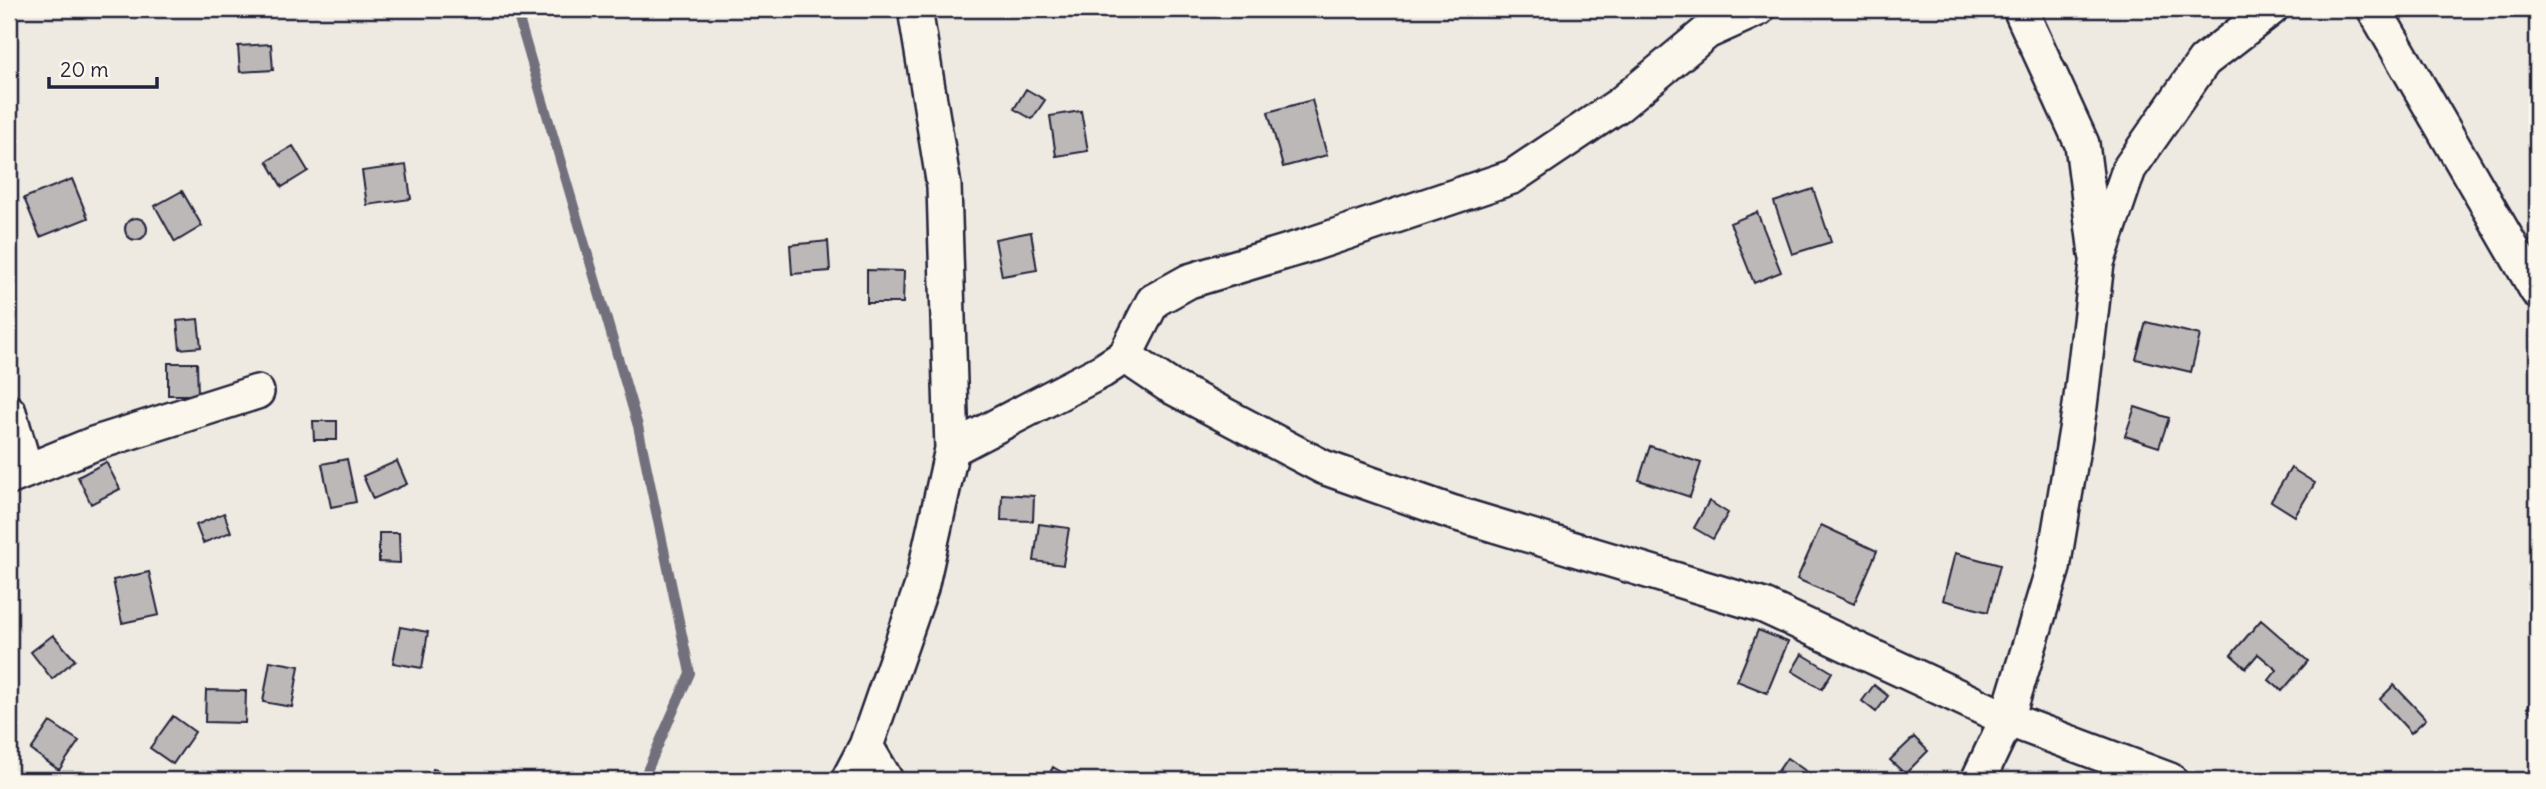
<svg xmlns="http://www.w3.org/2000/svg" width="2546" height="789" font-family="Delius,sans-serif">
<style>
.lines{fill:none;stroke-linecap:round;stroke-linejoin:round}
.stream{stroke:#716f7c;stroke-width:10}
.building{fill:#bcb8b8;stroke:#22223b;stroke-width:2}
.minor-casing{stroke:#22223b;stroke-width:38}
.minor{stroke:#fbf7ec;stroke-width:33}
</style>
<rect width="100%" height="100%" fill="#eeeae2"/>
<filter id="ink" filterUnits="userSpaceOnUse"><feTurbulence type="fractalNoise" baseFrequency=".0143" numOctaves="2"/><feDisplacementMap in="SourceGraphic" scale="14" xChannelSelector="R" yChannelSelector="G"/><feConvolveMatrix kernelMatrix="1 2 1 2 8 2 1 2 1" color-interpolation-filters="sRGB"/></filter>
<g filter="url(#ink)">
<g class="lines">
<!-- stream -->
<path class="stream" d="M516,9L638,426L690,673L643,780"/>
</g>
<!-- building -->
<path class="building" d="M271,44L273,70L240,72L238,46Z
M1026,89L1045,100L1032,119L1014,109Z
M1312,100L1327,155L1283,167L1268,112Z
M1081,111L1088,151L1056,156L1050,116Z
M293,146L308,171L282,187L267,161Z
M406,165L411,199L367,205L362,171Z
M72,179L88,218L40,237L24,198Z
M1813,189L1831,242L1792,254L1774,202Z
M182,191L202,226L175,242L155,206Z
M1757,212L1781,272L1754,283L1730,223Z
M125 229a11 11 0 1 1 22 0a11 11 0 1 1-22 0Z
M1031,232L1037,270L1002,276L995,239Z
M828,241L830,271L792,274L790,245Z
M867,270L904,271L903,303H867Z
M198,319L201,347L180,349L177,321Z
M2146,322L2200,335L2191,372L2136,359Z
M168,363H197L198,395H168Z
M2135,407L2169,418L2159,447L2125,436Z
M313,421H337V440H314Z
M1650,446L1701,463L1690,497L1639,480Z
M347,459L356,502L331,507L322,464Z
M397,461L407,484L373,499L363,476Z
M106,462L120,489L91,504L78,477Z
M2291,468L2315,483L2295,516L2271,501Z
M1002,494L1034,496L1033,521L1001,520Z
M1709,501L1728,513L1713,539L1694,528Z
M224,513L231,532L203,543L196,525Z
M1039,524L1069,528L1063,565L1034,561Z
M1821,525L1877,551L1854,604L1797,579Z
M379,533H399L400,563L379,562Z
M1955,553L2000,565L1988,612L1943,600Z
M149,572L159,615L122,623L113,580Z
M2261,620L2308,661L2282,691L2269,680L2277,670L2258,654L2246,668L2231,655Z
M400,627L428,632L422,668L393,663Z
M1758,630L1788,642L1767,693L1737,681Z
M53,635L75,660L52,679L31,652Z
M1802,654L1832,672L1822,689L1792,671Z
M270,661L299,666L292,707L263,702Z
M1874,685L1888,696L1876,712L1862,701Z
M2394,685L2426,719L2411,733L2380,699Z
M206,690L246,691L245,723L205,722Z
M2537,696V717L2527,708Z
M173,716L195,732L173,764L150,748Z
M50,722L79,741L59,770L31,750Z
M1914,737L1928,751L1905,774L1890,760Z
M1787,758L1819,780H1772Z
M1053,767L1073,779L1072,780H1046Z
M433,769L453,774L451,780H430Z"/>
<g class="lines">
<!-- minor casing -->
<g class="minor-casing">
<path id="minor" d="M2020,9L2082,144L2096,254
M2374,9L2537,291
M1125,356L1168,385L1323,467L1451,512L1764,606L2007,719L2170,780
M9,412L26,471
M952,449L1102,371L1125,356L1153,301L1189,281L1312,244L1512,177L1619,105L1707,32L1758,9
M9,478L93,444L257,392
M866,746L886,780
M848,780L866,746L921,588L952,449L944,186L915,9
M1978,780L2007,719L2053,568L2080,406L2097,263L2129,169L2204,61L2271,9"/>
</g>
<!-- minor -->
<use href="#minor" class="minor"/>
</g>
</g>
<!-- margin -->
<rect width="2546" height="789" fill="none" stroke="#fbf7ec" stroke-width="35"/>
<rect x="18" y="18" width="2511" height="754" fill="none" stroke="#22223b" stroke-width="2.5" filter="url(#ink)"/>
<!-- scale -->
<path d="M49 77v10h108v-10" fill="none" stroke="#22223b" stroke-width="3.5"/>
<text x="60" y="77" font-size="21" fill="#22223b" stroke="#fbf7ec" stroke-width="5" paint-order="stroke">20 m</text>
</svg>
